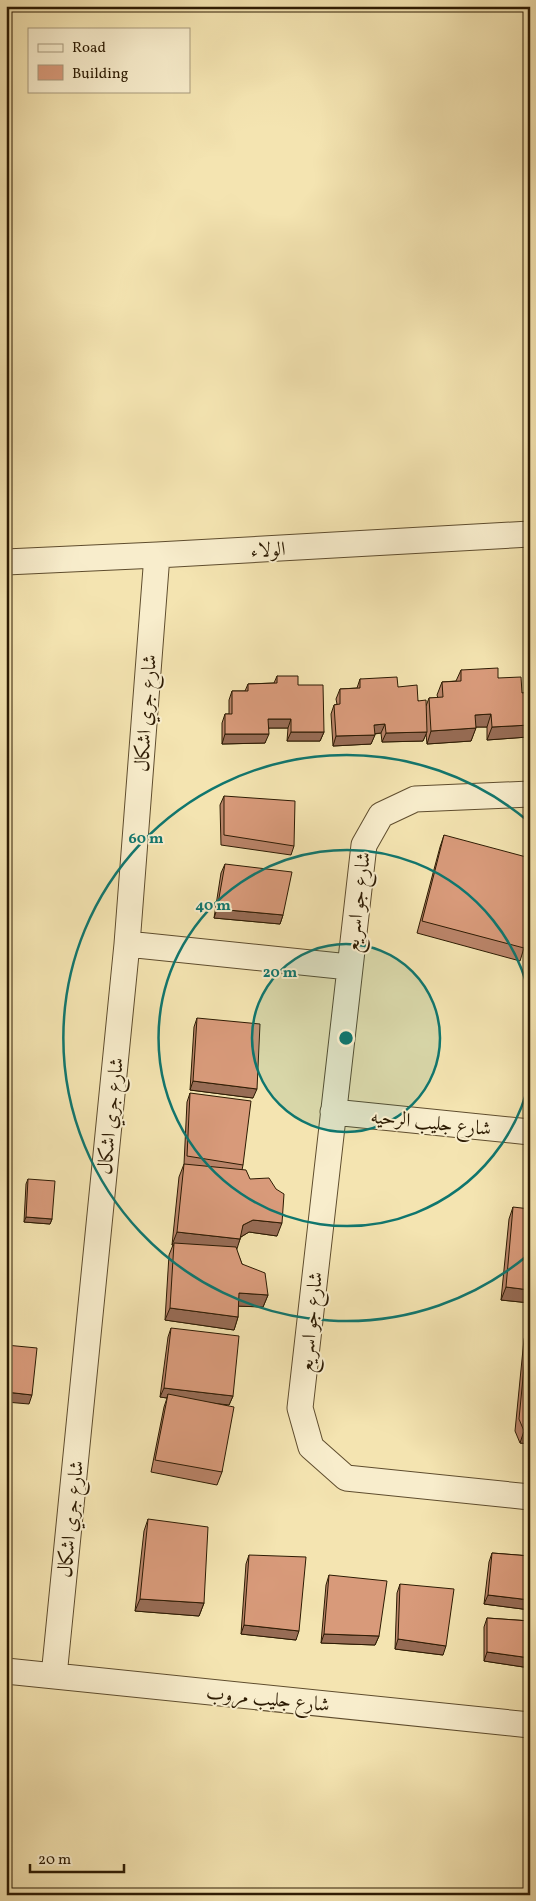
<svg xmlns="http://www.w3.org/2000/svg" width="536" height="1901" font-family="Vollkorn,Amiri,serif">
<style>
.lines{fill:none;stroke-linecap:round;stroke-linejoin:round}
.minor-casing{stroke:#5f4d2e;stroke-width:27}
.minor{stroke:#f8edcc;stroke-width:25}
.wall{fill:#ba8469;stroke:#2d1b03}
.shaded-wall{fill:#976c55;stroke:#2d1b03}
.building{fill:#d89a7a;stroke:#2d1b03}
.ring{fill:none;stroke:#0f766e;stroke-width:2.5}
.labels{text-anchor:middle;stroke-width:4;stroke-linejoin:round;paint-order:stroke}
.street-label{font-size:20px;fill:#2d1b03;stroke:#f8edcc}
.centre{fill:#0f766e;stroke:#f8edcc;stroke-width:2.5}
.ring-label{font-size:15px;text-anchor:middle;font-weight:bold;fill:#0f766e;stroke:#f8edcc;stroke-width:4;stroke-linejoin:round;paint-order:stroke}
</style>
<rect width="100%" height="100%" fill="#f4e4b1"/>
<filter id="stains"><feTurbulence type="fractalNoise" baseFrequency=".004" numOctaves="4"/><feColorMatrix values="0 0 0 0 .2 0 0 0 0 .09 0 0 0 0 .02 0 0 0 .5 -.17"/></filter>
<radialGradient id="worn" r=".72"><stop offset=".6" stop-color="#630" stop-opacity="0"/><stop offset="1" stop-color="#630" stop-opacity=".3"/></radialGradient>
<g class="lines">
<!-- minor casing -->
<g class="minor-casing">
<path id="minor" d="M6,562L157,555L530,534
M530,794L415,799L381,815L364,845L300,1408L311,1447L346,1478L530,1497
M127,944L349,967
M333,1112L530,1132
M6,1671L530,1725
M54,1676L127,944L157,555"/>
</g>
<!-- minor -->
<use href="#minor" class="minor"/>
</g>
<!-- wall -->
<path class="wall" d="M461,670L498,678L522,693L530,692V733L528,737L487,740V727H476L471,741L427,744L426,734L423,741L382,742L381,733L375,734L371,744L333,746L331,714L334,705L337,704L336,699L340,689L357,688L360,679L398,687L426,706L429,698H438L437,695L442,682L456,681Z
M277,676L298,685L324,732L320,741H287L288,728H269L265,743L222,744V723L225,714H229V700L232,691H245L248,684L274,683Z
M224,796L294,846L291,855L221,845L220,805Z
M444,835L524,948L520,961L417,933L440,847Z
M225,864L283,915L280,924L214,918L221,873Z
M197,1018L253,1098L190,1090L194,1027Z
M190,1093L243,1165L242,1170L277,1236L249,1232L241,1237L236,1249L242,1264L268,1295L263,1307L238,1306V1317L234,1330L165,1320L169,1255L173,1245H172L179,1177L184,1164L187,1102Z
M28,1179L52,1219L50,1224L24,1222L26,1184Z
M513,1207L530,1303L501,1300L509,1219Z
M528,1326L530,1327V1444L520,1443L515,1431L524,1339Z
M171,1328L233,1396L229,1405L212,1403L222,1472L217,1485L151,1472L164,1407L167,1398L160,1397L168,1337Z
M148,1519L204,1603L199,1616L135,1611L144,1531Z
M492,1553L530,1556V1610L484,1604L489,1562Z
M249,1555L296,1640L241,1634L246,1564Z
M329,1575L379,1636L375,1645L321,1643L326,1585Z
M400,1584L443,1655L395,1649L397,1593Z
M487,1618L530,1621V1668L484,1661V1627Z"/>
<!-- shaded-wall -->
<path class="shaded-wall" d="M491,714L487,727H470L475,715Z
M268,719H291L288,728H265Z
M385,724L381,733L371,734L374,725Z
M530,725V733L528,737L487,740L492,727Z
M476,728L471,741L427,744L431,731Z
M291,732H324L320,741H287Z
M427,732L423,741L382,742L386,733Z
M225,734H269L265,743L222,744Z
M375,735L371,744L333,746L336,736Z
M217,909L283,915L280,924L214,918Z
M193,1081L257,1089L253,1098L190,1090Z
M26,1217L52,1219L50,1224L24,1222Z
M253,1220L282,1223L277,1236L249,1232L239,1238L243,1225Z
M177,1232L240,1239L236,1252L172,1245Z
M506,1287L530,1290V1303L501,1300Z
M239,1293L268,1295L263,1307L234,1306Z
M170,1308L238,1317L234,1330L165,1320Z
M164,1388L233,1396L229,1405L167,1398L168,1394L167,1398L160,1397Z
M6,1392L32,1395L29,1404L6,1402Z
M524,1431H530V1444L520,1443Z
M488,1595L530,1600V1610L484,1604Z
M140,1599L204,1603L199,1616L135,1611Z
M244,1625L299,1631L296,1640L241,1634Z
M324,1634L379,1636L375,1645L321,1643Z
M398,1639L446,1646L443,1655L395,1649Z
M487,1652L530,1658V1668L484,1661Z"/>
<!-- building -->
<path class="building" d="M498,668V678L521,677L522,693L530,692V725L492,727L491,714L475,715L476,728L431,731L429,698L443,697L442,682L461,681V670Z
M277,676H298V685H323L324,732H291V719H268L269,734H225V714H232V691H248V684L277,683Z
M397,677L398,687L417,685L418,701L426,700L427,732L386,733L385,724L374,725L375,735L336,736L334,705L340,704V689L360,688V679Z
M224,796L295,801L294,846L224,835Z
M444,835L530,858V926L524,948L422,921Z
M225,864L292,872L283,915L217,909Z
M197,1018L260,1024L257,1089L193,1081Z
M190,1093L251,1101L243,1165L187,1156Z
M184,1164L246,1170L250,1179L269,1178L276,1189L284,1194L282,1223L253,1220L243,1225L240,1239L177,1232Z
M28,1179L55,1181L52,1219L26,1217Z
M513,1207L530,1209V1290L506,1287Z
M174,1243L236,1247L242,1264L265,1273L268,1295L239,1293L238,1317L170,1308Z
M528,1326L530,1327V1431H524L519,1419Z
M171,1328L239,1336L233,1396L164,1388Z
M6,1345L37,1348L32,1395L6,1392Z
M168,1394L234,1407L222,1472L155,1460Z
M148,1519L208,1527L204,1603L140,1599Z
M492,1553L530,1556V1600L488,1595Z
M249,1555L306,1557L299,1631L244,1625Z
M329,1575L387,1581L379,1636L324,1634Z
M400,1584L454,1589L446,1646L398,1639Z
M487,1618L530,1621V1658L487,1652Z"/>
<!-- distance rings -->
<circle cx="346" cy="1038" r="94" fill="#0f766e" fill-opacity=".12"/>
<g class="ring">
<circle cx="346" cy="1038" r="94"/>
<path d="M530 1079A188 188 0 1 1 530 997"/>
<path d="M528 1255A283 283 0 1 1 528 821"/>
</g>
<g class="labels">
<!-- street labels -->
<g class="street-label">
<text transform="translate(268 549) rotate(-3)" y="7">الولاء</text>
<text transform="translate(145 713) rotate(-86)" y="7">شارع جري اشكال</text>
<text transform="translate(357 902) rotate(-83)" y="7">شارع جو اسريع</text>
<text transform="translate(110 1116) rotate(-84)" y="7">شارع جري اشكال</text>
<text transform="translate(431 1122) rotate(6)" y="7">شارع جليب الرحيه</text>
<text transform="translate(310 1322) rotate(-84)" y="7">شارع جو اسريع</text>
<text transform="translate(70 1519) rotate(-84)" y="7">شارع جري اشكال</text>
<text transform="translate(268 1698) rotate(6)" y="7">شارع جليب مروب</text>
</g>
</g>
<circle cx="346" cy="1038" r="8" class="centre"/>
<g class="ring-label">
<text x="146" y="843">60 m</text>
<text x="213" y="910">40 m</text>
<text x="280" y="977">20 m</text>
</g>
<!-- margin -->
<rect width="536" height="1901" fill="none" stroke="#f4e4b1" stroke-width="25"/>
<rect x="8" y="8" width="521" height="1886" fill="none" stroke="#2d1b03" stroke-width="2.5"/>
<rect x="12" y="12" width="511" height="1876" fill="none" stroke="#2d1b03"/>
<!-- legend -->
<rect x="28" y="28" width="162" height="65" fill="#f8edcc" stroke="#a7997c"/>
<rect x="38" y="44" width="25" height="8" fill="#f8edcc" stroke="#a7997c"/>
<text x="72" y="52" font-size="15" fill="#2d1b03">Road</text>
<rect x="38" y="65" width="25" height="15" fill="#d89a7a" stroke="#a7997c"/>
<text x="72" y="78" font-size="15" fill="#2d1b03">Building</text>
<!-- scale -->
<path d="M30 1864v8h94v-8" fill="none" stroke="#2d1b03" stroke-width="2.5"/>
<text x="38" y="1864" font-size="15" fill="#2d1b03" stroke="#f8edcc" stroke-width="4" paint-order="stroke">20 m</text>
<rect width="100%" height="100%" filter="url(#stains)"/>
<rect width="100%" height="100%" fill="url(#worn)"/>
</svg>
